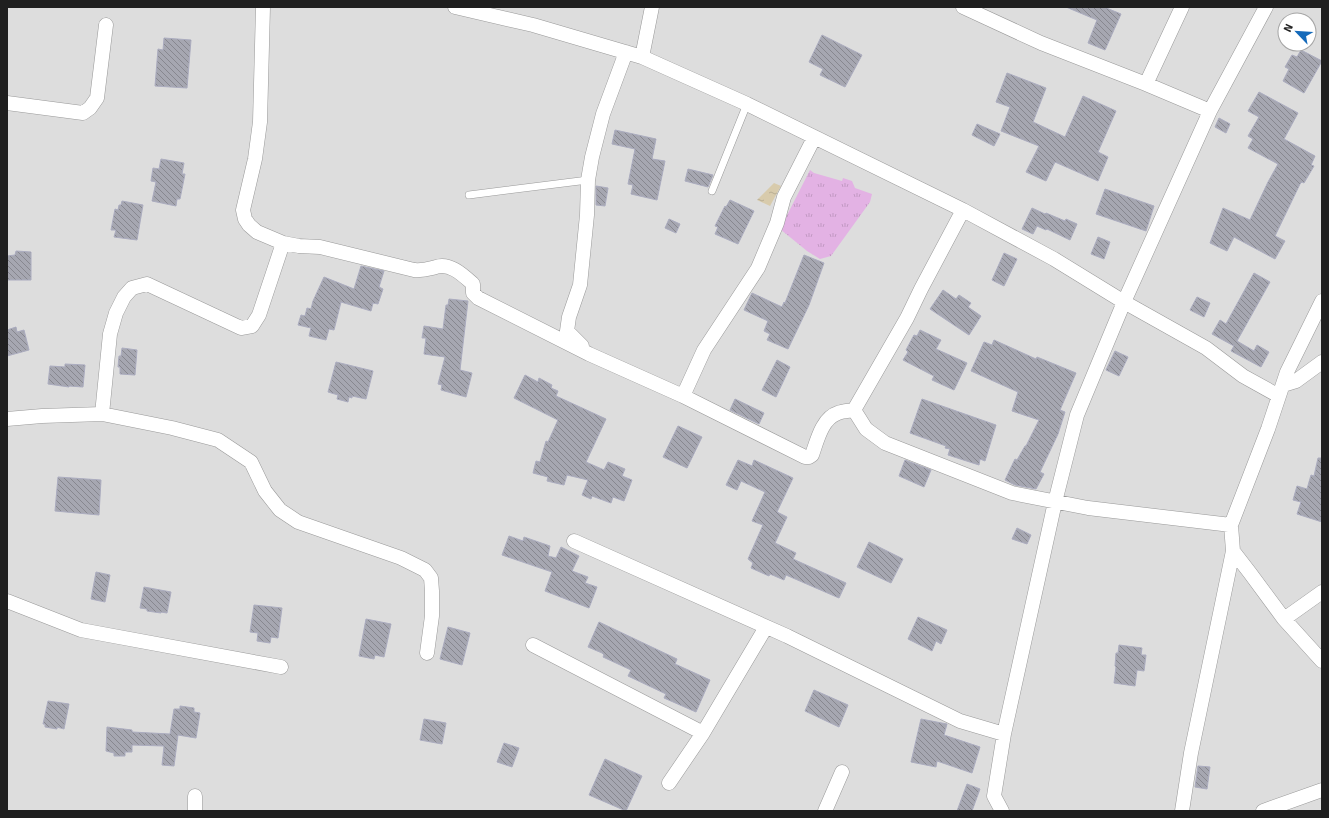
<svg xmlns="http://www.w3.org/2000/svg" width="1329" height="818" font-family="Signika,sans-serif">
<style>
.residential{fill:#ddd;fill-rule:evenodd}
.grass{fill:url(#grass-tufts)}
.water{fill:url(#water-ripples)}
.building{fill:url(#building-back-hatch);stroke:#abacbf}
.lines{fill:none;stroke-linecap:round;stroke-linejoin:round}
.service-casing{stroke:#999;stroke-width:8}
.minor-casing{stroke:#999;stroke-width:15}
.service{stroke:#fff;stroke-width:7}
.minor{stroke:#fff;stroke-width:14}
</style>
<defs>
<pattern id="grass-tufts" width="24" height="20" patternUnits="userSpaceOnUse"><rect width="24" height="20" fill="#e3b2e4"/><path d="M3 7l-1-3M5 7V3M7 7l1-3M15 17l-1-3M17 17v-4M19 17l1-3" fill="none" stroke="#c299c3"/></pattern>
<pattern id="water-ripples" width="26" height="14" patternUnits="userSpaceOnUse"><rect width="26" height="14" fill="#d8cbac"/><path d="M2 4q2-2 4 0t4 0M15 11q2-2 4 0t4 0" fill="none" stroke="#b9ae94"/></pattern>
<pattern id="building-back-hatch" width="6" height="6" patternUnits="userSpaceOnUse"><rect width="6" height="6" fill="#a6a7b1"/><path d="M-1 5l2 2M0 0l6 6M5-1l2 2" fill="none" stroke="#87878f"/></pattern>
</defs>
<rect width="100%" height="100%" fill="#e8e7ef"/>
<!-- residential -->
<path class="residential" d="M7,7H1322V811H7ZM1285,20H1309V44H1285Z"/>
<!-- grass -->
<path class="grass" d="M810,170L814,173L842,181L843,178L852,181L855,188L872,194L870,202L831,256L820,259L807,251L780,229Z"/>
<!-- water -->
<path class="water" d="M774,183L781,186L770,206L757,200Z"/>
<!-- building -->
<path class="building" d="M1066,7H1104L1121,14L1105,50L1088,43L1097,20Z
M822,35L862,55L845,87L820,75L823,69L809,62Z
M164,38L191,40L187,88L155,86L158,49L163,50Z
M1301,50L1322,61L1304,93L1283,81L1289,69L1285,67L1292,55L1297,57Z
M1007,73L1046,88L1033,122L1065,137L1083,96L1116,111L1098,152L1108,157L1098,181L1055,162L1046,181L1026,172L1039,146L1001,131L1010,107L996,102Z
M1259,92L1298,113L1284,139L1315,156L1311,165L1314,166L1304,183L1302,182L1300,184L1275,236L1285,241L1275,259L1234,237L1227,251L1210,243L1223,208L1250,220L1268,182L1278,164L1248,148L1253,139L1248,136L1259,117L1248,111Z
M1219,118L1230,124L1226,133L1215,127Z
M977,124L1000,134L994,146L972,135Z
M615,130L656,139L652,159L665,161L657,200L631,194L633,185L628,184L635,149L612,144Z
M161,159L184,163L182,174H185L180,199H177L176,206L152,201L156,182L151,181L153,168L159,169Z
M688,169L713,175L708,187L685,181Z
M596,186L608,188L605,206L596,205Z
M1105,189L1154,206L1146,231L1096,214Z
M730,200L754,211L738,244L715,234L718,227L715,226L725,206L726,207Z
M122,201L143,205L137,240L114,237L116,230H111L115,209L118,210L119,205H121Z
M1032,208L1045,214L1046,213L1065,221L1066,219L1077,224L1070,240L1047,229L1046,230L1037,226L1033,234L1022,229Z
M669,219L680,224L676,233L665,228Z
M1098,237L1110,242L1104,259L1091,254Z
M16,251L31,252V280H7V256L15,255Z
M1004,253L1017,259L1004,286L992,280Z
M804,255L824,263L809,305L788,349L767,340L770,334L764,331L768,321L744,310L752,293L782,307L784,302L785,303Z
M361,266L384,271L379,287L383,289L378,304L373,303L371,311L341,302L334,330L329,329L326,340L309,336L311,328L298,325L301,315L305,316L307,308L311,309L313,301L324,277L354,289Z
M1254,273L1270,282L1237,341L1254,351L1257,345L1269,352L1261,367L1231,351L1234,346L1212,334L1220,320L1226,324Z
M943,290L956,299L959,295L971,303L968,307L981,316L969,335L930,309Z
M1197,297L1210,303L1204,317L1190,310Z
M449,299L468,301L460,370L472,373L466,397L441,390L442,385L438,384L445,357L424,354L426,338H422L424,326L443,329L446,305H448Z
M16,327L17,332L24,330L29,350L7,356V330Z
M920,330L941,340L936,349L967,363L954,390L932,380L934,376L903,360L908,352L906,350L914,335L917,336Z
M994,340L1036,359L1037,357L1076,373L1060,410L1065,412L1058,434L1040,472L1044,474L1036,489L1015,485L1005,480L1015,459L1017,460L1025,446H1026L1039,420L1012,411L1018,392L971,371L984,342L992,345Z
M122,348L137,350L135,375L120,374V367H118L119,356H121Z
M1115,351L1128,357L1119,376L1106,370Z
M777,360L790,367L776,397L762,390Z
M336,362L373,371L366,399L352,396V398L349,397L348,402L337,399L338,395L328,392Z
M65,364L85,365L83,387L69,386V387L48,384L50,366L65,367Z
M525,375L538,382L539,378L552,385L551,388L558,391L556,396L606,419L586,462L604,470L608,462L625,469L622,476L632,480L624,501L613,497L611,503L592,496L591,499L582,495L588,480L567,475L564,485L547,481L548,477L533,473L536,461L540,462L546,441L548,442L558,420L514,398Z
M735,399L764,413L759,424L730,410Z
M922,399L996,425L985,461L980,459L979,465L948,455L950,449L945,448L946,446L910,433Z
M678,426L702,437L687,468L663,457Z
M1318,458H1322V522L1297,514L1301,502L1293,500L1297,486L1307,489L1311,475L1314,476Z
M738,460L752,466L754,460L793,478L777,512L787,517L775,543L796,553L793,559L846,583L839,598L786,575L784,580L770,574L769,576L751,568L753,563L748,559L763,525L752,521L765,492L741,481L737,490L726,485Z
M905,460L931,470L924,487L899,476Z
M58,477L101,480L99,515L55,511Z
M1017,528L1031,535L1027,544L1012,539Z
M509,536L523,541L524,537L550,546L548,556L556,558L561,547L579,556L572,571L588,577L585,583L597,587L589,608L545,591L552,572L502,555Z
M869,542L903,559L891,583L857,567Z
M96,572L110,575L105,602L91,599Z
M144,587L171,592L167,613L161,612V613L147,611V609L140,608Z
M254,605L282,608L278,638L271,637L270,643L257,641L258,633L250,632Z
M918,617L947,630L941,644L936,641L932,651L908,639Z
M366,619L391,624L384,657L375,655L374,659L359,656Z
M599,622L677,659L675,664L710,680L696,712L664,698L666,694L628,676L631,670L603,657L604,655L602,653L588,647Z
M448,627L470,633L462,665L440,659Z
M1119,645L1142,648L1141,655H1146L1144,671L1137,670L1135,686L1114,683L1116,667L1115,666L1116,653H1118Z
M814,690L848,705L839,727L805,711Z
M48,701L69,704L64,729L57,727V729L45,727V724H43Z
M180,706L194,708V712L200,713L196,738L178,735L174,766L162,765L164,746L132,745V752H125V756H114V753L106,751L107,727L132,730V732L170,734L174,709H180Z
M424,719L446,723L442,744L420,740Z
M921,719L947,724L944,735L980,747L972,773L937,761L936,767L911,762Z
M504,743L519,748L512,767L497,762Z
M605,759L642,776L626,811L589,795Z
M1198,766L1210,767L1207,789L1195,787Z
M967,784L980,789L972,811H957Z"/>
<g class="lines">
<!-- service casing -->
<g class="service-casing">
<path id="service" d="M712,191L747,104
M469,195L588,180"/>
</g>
<!-- minor casing -->
<g class="minor-casing">
<path id="minor" d="M263,7L260,122L255,159L243,210L245,219L249,225L257,232L283,243L299,246L320,247L414,270C423,271 428,269 436,267C450,262 464,276 473,284V293L478,298L589,354L683,396L805,457H809L812,455C817,441 822,418 838,413C843,411 849,411 854,410L907,318L921,289L963,210
M455,7L533,25L642,57L747,104L963,210L1054,259L1124,302L1206,348L1243,376L1279,396
M963,7L1041,43L1146,84L1210,111
M642,57L652,7
M1146,84L1182,7
M7,103L83,113L90,108L97,98L106,25
M1322,301L1287,372L1268,429L1231,525L1233,551L1250,573L1284,619L1322,661
M582,346L567,331L569,317L580,285L587,215L588,180L592,157L603,114L626,52
M1283,385L1296,381L1322,362
M683,396L704,350L758,268L777,223L784,197L814,138
M854,410L866,429L885,443L1012,493L1088,508L1231,525
M102,414L110,334L116,313L124,297L132,288L147,284L241,328L252,326L259,315L283,243
M7,419L42,416L102,414L172,428L218,440L251,462L265,491L280,510L298,522L401,558L425,570L431,578L432,591V616L427,653
M574,541L787,636L960,721L1004,734
M7,601L81,630L281,667
M1284,619L1322,592
M533,645L703,733
M669,783L703,733L766,627
M195,811V796
M825,811L842,772
M1002,811L994,796L1004,734L1055,502L1077,415L1124,302L1210,111L1266,7
M1182,811L1191,753L1233,551
M1263,811L1322,790"/>
</g>
<!-- service -->
<use href="#service" class="service"/>
<!-- minor -->
<use href="#minor" class="minor"/>
</g>
<!-- border -->
<rect width="1329" height="818" fill="none" stroke="#1f1f1f" stroke-width="16"/>
<!-- north arrow -->
<g transform="translate(1297 32) rotate(295)"><circle r="19" fill="#ffffff" stroke="#a5a5a5"/>
<path d="M0-3L7 15L0 10L-7 15Z" fill="#156aba"/>
<text y="-6" font-size="11" font-weight="bold" text-anchor="middle" fill="#1f1f1f">N</text>
</g>
</svg>
